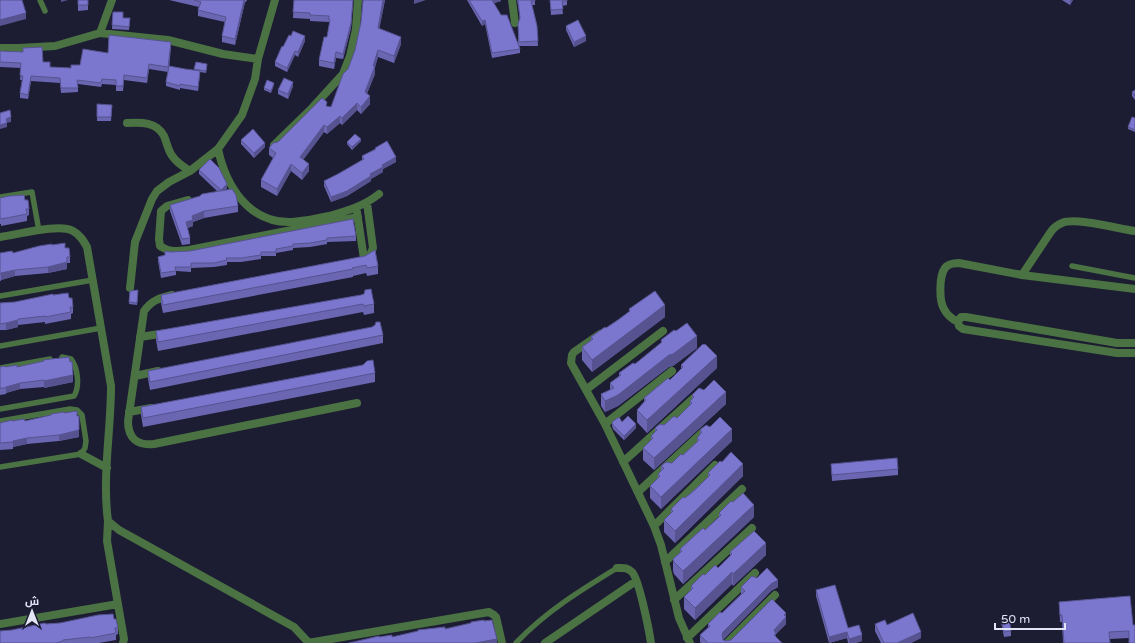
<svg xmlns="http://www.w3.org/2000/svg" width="1135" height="643" font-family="'Varela Round',Cairo,sans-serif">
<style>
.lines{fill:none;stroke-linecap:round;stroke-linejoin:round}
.service{stroke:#4b7242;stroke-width:5.5}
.minor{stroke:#4b7242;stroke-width:8}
.wall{fill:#6a66b1}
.shaded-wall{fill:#565390}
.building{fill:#7b77ce;stroke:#565390}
</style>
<rect width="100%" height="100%" fill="#1c1c33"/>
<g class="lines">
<!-- service -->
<path class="service" d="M40,0L45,11
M0,197L32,192L39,231
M1072,266L1135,278
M0,296L93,280
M0,346L101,328
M0,368L50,359
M0,409L74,396C80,386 78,368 71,359L62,357
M0,421L70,409L77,410L82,415L86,441L85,448L81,454L0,467
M516,643C545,612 581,590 617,568"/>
<!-- minor -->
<path class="minor" d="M512,0L515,23
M100,33L112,0
M0,48H19L55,46L100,33L168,40L223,54L258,59
M127,123C141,122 157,122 164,136C167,143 168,151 173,157C177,163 184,167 190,171
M274,145L312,108L343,74L350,56L356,29L358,0
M218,149C226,186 249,224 292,222C304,221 317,219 329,216C347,211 364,206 379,194
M188,200L167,206L161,211L159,239L160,246C170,253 179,251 189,250L358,217
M357,212L364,259
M0,237C17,235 59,223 73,231C80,235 83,240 87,247L111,386C111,431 102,476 108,521L119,530L294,627L309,643
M364,259L370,255L373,248L367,203
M1022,275L1050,233C1053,228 1057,225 1062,223C1076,217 1119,229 1135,231
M130,288L135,242L152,199L157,191L169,182L190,171L218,149L242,115L255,79L258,59L275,0
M172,295C160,298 152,300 144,311L128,421C128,438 137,446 154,444L357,403
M958,322C952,319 947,315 944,309C939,301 939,276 945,268C948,264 954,263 959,263L1022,275L1135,289
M600,334L574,352L572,355L571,363L605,424L654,526L661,545L679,618L690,643
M140,337L166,333
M1135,343H1117L966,317H961L958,322L959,326L963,329L1117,353H1135
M135,376L158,371
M587,389L663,331
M129,412L151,408
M605,424L672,371
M81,454L107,468
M623,462L695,397
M638,492L704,431
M108,521L107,541L124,639L123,643
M654,526L715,465
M665,562L742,489
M617,568C623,568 627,567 632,572C639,579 649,630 651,643
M674,600L752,528
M0,624L118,604
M687,638L755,573
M308,643L489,612L494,615L496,617L502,643
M545,643L636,581
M727,643L775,595"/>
</g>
<!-- wall -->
<path class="wall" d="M78,0H88V10L78,11Z
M169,0H247L246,2H245L235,45L222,42V36L225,22L198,16V10L199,7Z
M294,0H353L351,28L343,59L336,58L334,69L319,66V60L327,37L329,26V22L310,21V19L293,18Z
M363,0H385L379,29L401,44L394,63L378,57L375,67V74L367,93L370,104L361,114L357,110L342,125L340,123L327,134L324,132L303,160L309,171L302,180L291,171L277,196L261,187V180L273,158L269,155V148L327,106L331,107L348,69L355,50L361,22Z
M467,0H501V1L494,3L518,46V24L520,19L517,0H535V5H532L537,26L538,46H519L520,49V53L492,58L485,24L482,26Z
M550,0H567V5L562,6L563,14L551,15Z
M1062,0H1073L1070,5Z
M113,12L123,18H130L129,30L112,29Z
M566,26L586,41L574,47L566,30Z
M305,41L298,57L295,55L287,72L275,66V62L283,47Z
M171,46L169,70L185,69L194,70L196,62L207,66L206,73L200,72L198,91L180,88V90L166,86V82L168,72L149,69L147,83L124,80L123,91H116V85L102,84L101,87L78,84V92L61,93L60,83L31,81L28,99L20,98V93L22,80H20L21,68L0,67V51L43,62L50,67L71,68L80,65L108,53Z
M274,85L271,93L264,90V88Z
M293,86L288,99L278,94V90Z
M1135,90V100L1132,96V92Z
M112,105L111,121H97V117Z
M1135,118V132L1128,129V127Z
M241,140L265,147L254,158L241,144Z
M361,141L352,150L347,144V142Z
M375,148L396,162L383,169V172L371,179V181L347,196L331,202L324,186V181L338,174L362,160V156L375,149Z
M199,170L227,188L225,190L238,206V212L204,218L193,222V226L187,228L190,238V244L182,245L170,211V205L218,192L199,174Z
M0,198L25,200L29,209V215L27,216V221L1,226V224H0Z
M353,219L356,236V241L327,242V244L310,247L293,248V250L276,253V256H261V259L241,262H227V265L214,267L191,268V272L176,271V275L161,278L158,261V257L165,255V251L170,252L190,251Z
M52,245L65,248L70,257V263H67V269L48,273L15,276L1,280V281H0V253H13Z
M365,256L378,266V274L367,276L366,273L353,276V277L163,313L161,303V295Z
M138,290L137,305L129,304L130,291Z
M53,295L69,298L73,307V313L71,314V319L45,324V322L18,325V327L6,330H0V303L15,302Z
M361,295L374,304V313L364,315L363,312L158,351L156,340V331Z
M629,309L665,317L592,372L582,360V347L591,341V337L606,328L629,312Z
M383,335V343L150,390L148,379V371Z
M661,340L697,348L673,366L669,367L618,406L605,412L601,406V394L610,390V383L619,376V373L635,364L652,351L661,344Z
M681,365L717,368L647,433L637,422V410L644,402V398L670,380L681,369Z
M0,367H17L73,382L44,388V387L20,389L6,393V394L0,395Z
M375,373V382L143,427L141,415V407Z
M692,395L726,404L654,470L643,460V448L651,440V436L655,432V428L664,425L677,418L690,405V401L692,399Z
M64,413L79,437L59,441L27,444L13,447V449L0,450V423L12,421H25Z
M612,422H622L636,428L624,440L613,429L612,426Z
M700,430L732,441L661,509L650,498V486L658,478V474L661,471V466L672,463L683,455L697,442V438L700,434Z
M831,464L898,469V475L832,481Z
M708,473L743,476L675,543L664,532V520L671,513V509L685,498L708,477Z
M719,513L754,517L683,584L674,574L673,571V559L680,553V549L705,530L719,517Z
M730,552L766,555L733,586L732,584L695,620L684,609V597L691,590V586L705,575L718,568L730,556Z
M741,587H778L771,591L723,640L726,641L731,640L786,617V624L776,634V638L782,643H701L700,642V635L708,628V624L722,613L741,594Z
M816,590L848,628L862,641L856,643H848L847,638L829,643L816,596Z
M1130,596L1129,638L1110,639V643H1063L1062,622H1060L1059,602Z
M1001,618L1011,631V636L1004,637L1001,622Z
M114,619L118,628V634L116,635V640L99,643H0L12,630L46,624Z
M875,624L887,625L921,638L911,643H881L875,631Z"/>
<!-- shaded-wall -->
<path class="shaded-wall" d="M61,0H68L61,2Z
M244,0H245V2L235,45V39Z
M353,0L351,28L343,59V54Z
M383,0H385L378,36V28Z
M414,0H426L414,4Z
M492,0H501V1L492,4Z
M1070,0H1073L1070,5Z
M26,13V19L0,26V20Z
M485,20V24L482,26V21Z
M305,36V41L298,57V52Z
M586,36V41L574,47V42Z
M401,37V44L394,63V56Z
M378,50V57L375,67V74L365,99V92L373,66Z
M295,51V55L287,72V68Z
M336,52V58L334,69V63Z
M149,64V69L147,83V78Z
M200,71V75L198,91V87Z
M31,76V81L28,99V95Z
M293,82V86L288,99V94Z
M370,96V104L361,114V107Z
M357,103V110L342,125V118Z
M340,116V123L327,134V127Z
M11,117V122L6,123V119Z
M7,123V127L0,129V125Z
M324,125V132L300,164V157Z
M361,139V141L352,150V147Z
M265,143V147L254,158V153Z
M396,157V162L383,169V172L371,179V181L347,196L331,202V197L370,174L382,165Z
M291,164V171L277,196V189Z
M309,164V171L302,180V173Z
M227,184V188L221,195V190Z
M204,211V218L193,222V226L186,229V222L192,216Z
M67,262V269L48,273V267Z
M15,270V276L1,280V273Z
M665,305V317L592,372V360Z
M18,320V327L6,330V323Z
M697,336V348L673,366L669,367L618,406L605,412V401L669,355Z
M717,356V368L647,433V420Z
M73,375V382L44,388V381Z
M20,383V389L6,393V387Z
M726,392V404L654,470V458Z
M636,424V428L624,440V436Z
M732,429V441L661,509V497Z
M79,430V437L59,441V435Z
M27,438V444L13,447V441Z
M743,464V476L675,543V531Z
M754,505V517L683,584V571Z
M766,543V555L733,586V574Z
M732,572V584L695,620V608Z
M778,580V587L771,591L723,639L722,642V635L723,632L771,584Z
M786,613V624L776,634V641L774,643V630Z
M847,632V638L829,643V637Z
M921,632V638L911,643H897Z
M862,635V641L856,643H849V639Z
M497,639V643H475Z"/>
<!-- building -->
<path class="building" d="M0,0H22L26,13L0,20Z
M78,0H88V5H78Z
M194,0H244L235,39L222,36L226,17L198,10L201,2Z
M294,0H353L351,23L343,54L336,52L334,63L319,60L324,37H327L330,20H329V16L310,15V13L293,12Z
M363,0H383L378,28L401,37L394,56L378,50L373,66H375L365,92L370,96L361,107L357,103L342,118L340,116L327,127L324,125L300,157L309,164L302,173L291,164L277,189L261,180L276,153L269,148L273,143L278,142L322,98L327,102L326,106L331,107L343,74L348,69L355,50L361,22Z
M469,0H492L501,15H507L520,49L492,53L485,20L482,21Z
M518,0H535V1H531L537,26L538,41L519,42L518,24L520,18Z
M550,0H567V1H562L563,9L551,10Z
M113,12H123V18H130L129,27L112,25Z
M578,20L586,36L574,42L566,26Z
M293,31L305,36L298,52L295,51L287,68L275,62L282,46L283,47L289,35L291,36Z
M109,35L171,42L168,67L149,64L147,78L124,75L123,86H116V80L102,79L101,83L77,80L78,88H61L60,78L31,76L28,95L20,93L23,76L20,75L21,63L0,62V51L23,52V48L42,47L43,62H50V67L71,68V65H80L83,49L108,53Z
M196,62L207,64L206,71L194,69Z
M169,66L185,69L200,71L198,87L180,84V86L166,82Z
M284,78L293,82L288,94L278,90Z
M267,80L274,83L271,91L264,88Z
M1135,90V96L1132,92Z
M97,104L112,105L111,117H97Z
M10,110L11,117L6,119L7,123L0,125V113Z
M1132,117L1135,118V130L1128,127Z
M253,129L265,143L254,153L241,140Z
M355,134L361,139L352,147L347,142Z
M387,141L396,157L382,165L383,167L370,174L371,176L347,191L331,197L324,181L338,174L364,159L362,156L376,149L375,148Z
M210,159L219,168L227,184L221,190L199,170Z
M232,189L236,195L238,206L204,211L192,216L193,220L186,222L190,238L182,239L170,205L200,196L202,194Z
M24,195L25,200H28L29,209H26L27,214L1,219V218H0V198L9,196Z
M353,219L356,236L327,238V240L310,243L293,244V246L276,249V252H261V255L241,258H226L227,260L214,263H191V267H175L176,271L161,273L158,257L165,255V251L170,252L190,251Z
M65,243V248H69L70,257H67V262L48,267L15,270L1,273V274H0V253L12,251L13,253L39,246L52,244V245Z
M375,250L378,266L367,268L366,265L352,268L353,269L163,305L161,295L365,256Z
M371,289L374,304L364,306L363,304L158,342L156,331L361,295L364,294L365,290Z
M138,290L137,303L129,302L130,291Z
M655,291L665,305L592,360L582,347L593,339L591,337L605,327L606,328L618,320L630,311L629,309Z
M68,293L69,298H72L73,307H70L71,312L45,317V316L18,319V320L6,323L0,324V303L15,302L53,294V295Z
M376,322H380L383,335L150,382L148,371L372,327L375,325Z
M687,323L697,336L673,354L669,355L618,395L605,401L601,394L614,388L610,383L621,375L619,373L633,363L635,364L662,342L661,340L674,330L676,331Z
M703,344L704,345L705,344L717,356L647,420L637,410L646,400L644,398L668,378L670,380L683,367L681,365Z
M69,357L70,362L72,361L73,375L44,381V380L20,383L6,387V388H0V367L5,366V367L17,365V367L44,361L43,360Z
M373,360L375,373L143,418L141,407L363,365L367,361Z
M714,380L726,392L654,458L643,448L653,438L651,436L657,430L655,428L660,424L664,425L674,416L677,418L692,403L690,401L694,397L692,395L699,388L704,390Z
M77,411V416H79V430L59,435L27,438L13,441V442L0,443V423L12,420V421L24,419L25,421L51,415V414L64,412V413Z
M628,416L636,424L624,436L613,425L612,422L619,417L622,422Z
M720,417L732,429L661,497L650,486L660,476L658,474L664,468L661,466L666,462L672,463L681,454L683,455L699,440L697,438L702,432L700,430L706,425L710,427Z
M731,452L743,464L675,531L664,520L673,511L671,509L683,497L685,498L696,489L710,475L708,473L720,461L722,462Z
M897,458L898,469L832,475L831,464Z
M743,493L754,505L683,571L674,562L673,559L682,551L680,549L703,528L705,530L721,515L719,513L731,501L733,502Z
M754,531L766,543L733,574L732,572L695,608L684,597L693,588L691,586L703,574L705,575L715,565L718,568L732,554L730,552Z
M767,568L778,580L771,584L723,632L722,635L723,640L726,641L731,640L772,599L786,613L784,615L786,617L774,630L776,634L774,635L782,643H708L700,635L710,626L708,624L720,612L722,613L745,591L741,587L752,576L757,578Z
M835,585L848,628L859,625L862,635L849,639L847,632L829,637L816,590Z
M1130,596L1133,625H1135V643H1129V631L1109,632L1110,643H1064L1062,615H1060L1059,602Z
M913,613L921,632L897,643H884L875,624L885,620L887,625Z
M113,614L114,619H116L118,628H115L116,633L90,638V637L63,640V641L56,643H0V631L12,630L45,623L46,624L60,623L98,615Z
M1009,617L1011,631L1004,632L1001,618Z
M484,620V621L492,620L497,639L475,643H349L379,636V637L392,635V637L418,631V630L445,627V629L471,623V622Z"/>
<!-- north arrow -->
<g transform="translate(32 611)" stroke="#1c1c33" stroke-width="3" paint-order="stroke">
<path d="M0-3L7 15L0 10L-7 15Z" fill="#e3e4f4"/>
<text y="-6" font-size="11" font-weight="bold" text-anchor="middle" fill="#e3e4f4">ش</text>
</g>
<!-- scale -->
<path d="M995 623v6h70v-6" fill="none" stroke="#e3e4f4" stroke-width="2"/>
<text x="1001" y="623" font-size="12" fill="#e3e4f4" stroke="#1c1c33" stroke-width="3" paint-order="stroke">50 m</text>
</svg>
